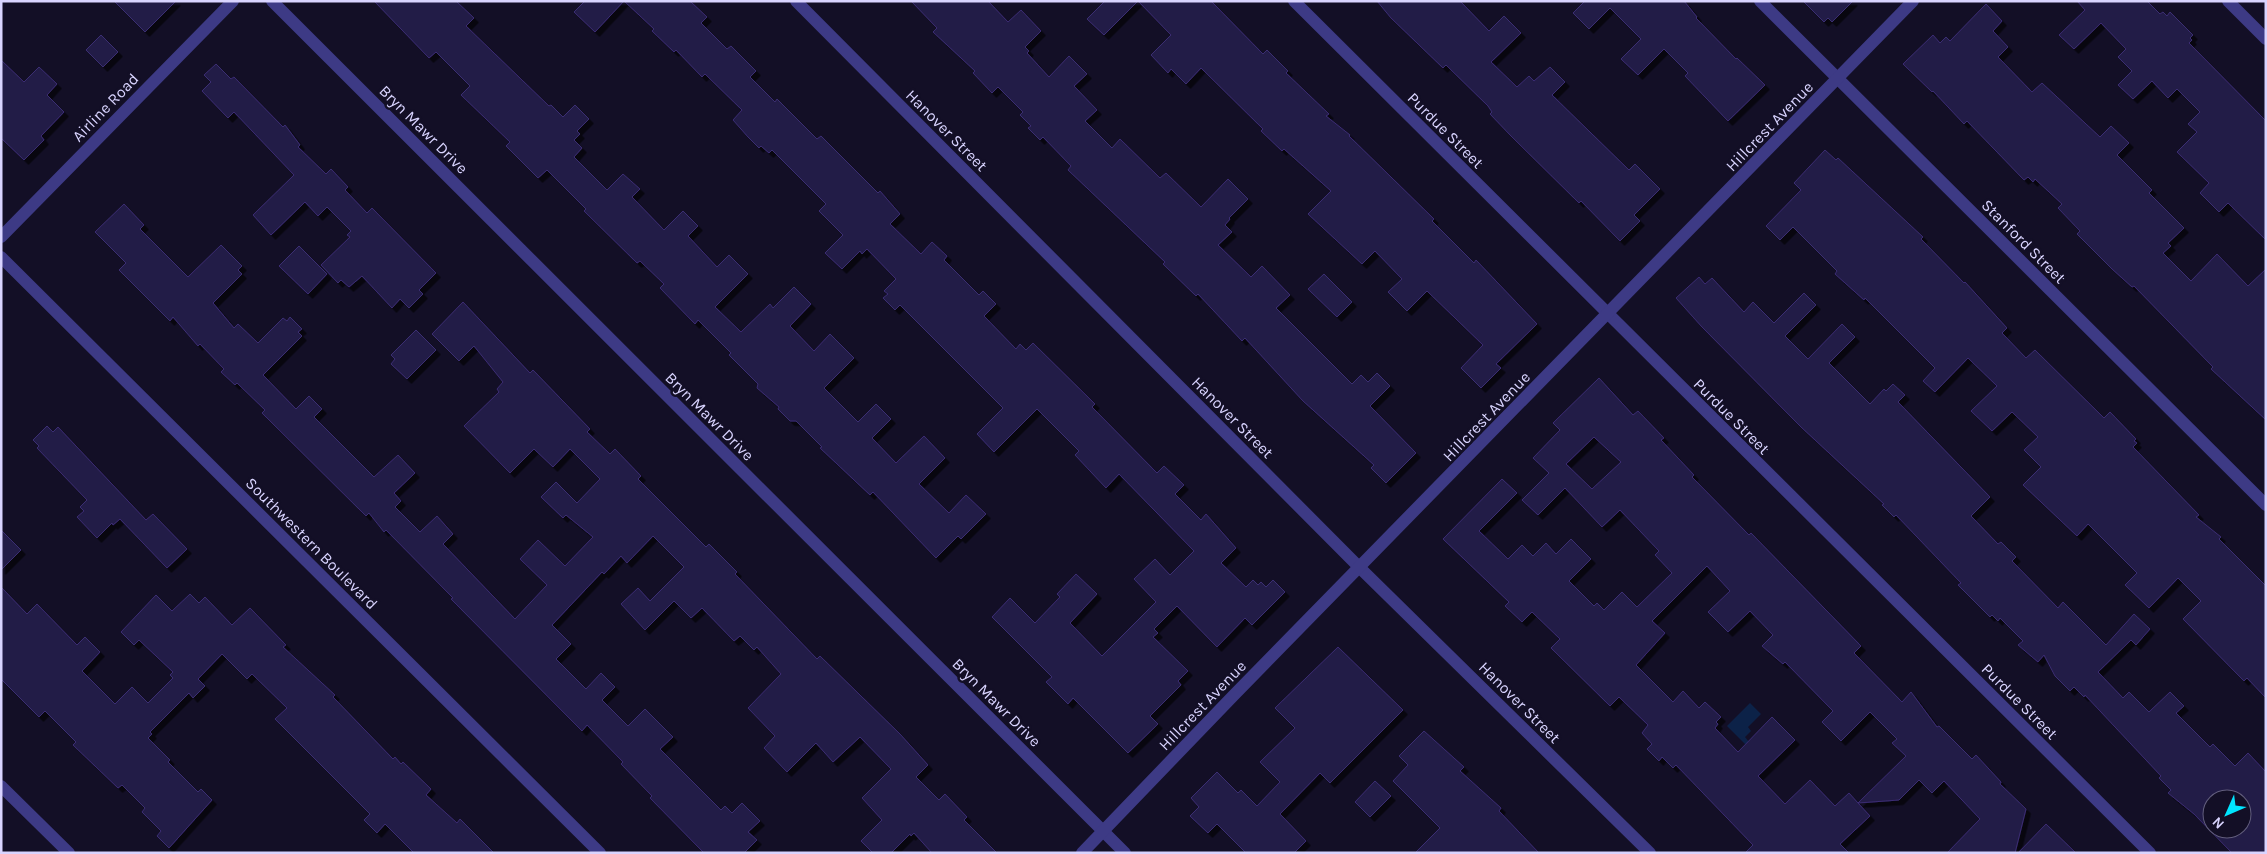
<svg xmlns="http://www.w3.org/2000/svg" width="2267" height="854" font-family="Karla,sans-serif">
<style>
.water{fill:#0c2248}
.building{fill:#241b47;stroke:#3b2d73;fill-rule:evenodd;filter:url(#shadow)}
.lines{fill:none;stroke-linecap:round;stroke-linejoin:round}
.minor{stroke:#3d3a85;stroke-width:12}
.tertiary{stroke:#3d3a85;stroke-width:12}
.labels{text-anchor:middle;stroke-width:5;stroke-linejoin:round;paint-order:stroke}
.street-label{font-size:16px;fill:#d9d4ff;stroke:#130f26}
</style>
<defs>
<filter id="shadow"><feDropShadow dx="4.5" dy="4.5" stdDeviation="0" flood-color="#0009"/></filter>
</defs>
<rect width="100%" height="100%" fill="#130f26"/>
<!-- water -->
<path class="water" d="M1750,703L1761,714L1748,727L1751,731L1745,737L1749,742L1746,745L1727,726Z"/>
<!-- building -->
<path class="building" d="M114,1H176L145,32Z
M374,1H456L474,18L466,26L549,106L551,105L563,117L575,105L589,119L577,131L580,134L574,140L582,148L574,157L607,190L623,174L640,189L632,197L664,230L683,211L698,226L688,236L717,267L729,255L748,274L715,307L741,332L770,304L773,308L794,287L811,304L790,326L814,351L830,334L854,358L824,388L858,422L876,404L891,419L872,438L896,463L924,436L945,458L919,484L949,513L966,495L986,514L961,539L958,536L936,558L873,492L870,495L820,448L822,447L796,421H790L778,409L779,407L757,388L758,384L729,355L731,353L698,320L695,324L660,288L664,284L640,261L637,263L584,211L586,209L547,170L538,178L506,146L510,142L461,95L470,86L436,52L429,58Z
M585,1H624L595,32L574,12Z
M624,1H690L707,17L701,23L727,49L731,46L756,71L750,77L775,102L777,99L817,139L821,136L878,193L880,191L900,214L890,224L921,254L932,242L947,256L944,260L979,295L983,291L996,304L984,316L1016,349L1020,344L1026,350L1033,343L1095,404L1092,407L1157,473L1164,466L1184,485L1175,494L1201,520L1206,514L1236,548L1221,563L1246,587L1253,580L1258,585L1261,582L1266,587L1273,580L1285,592L1252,625L1245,618L1217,647L1177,606L1154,629L1158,633L1153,637L1188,671L1178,681L1181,685L1150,716L1158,724L1128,753L1073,698L1068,704L1046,682L1052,677L992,617L1010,598L1035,623L1060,597L1057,594L1076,574L1097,594L1070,623L1102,656L1156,602L1134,579L1155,559L1170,575L1194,551L1119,474L1106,488L1075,455L1079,451L1037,409L994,452L977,434L1003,408L900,305L895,310L883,298L888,294L884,291L896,279L867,249L862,254L860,251L842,269L825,253L843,235L819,211L826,204L772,150L769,153L761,146L759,148L748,137L733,120L742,110L705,74L702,77L676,50L674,52L652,31L654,29Z
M911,1H988L1008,22L1021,10L1041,31L1025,47L1029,51L1027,53L1049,77L1069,56L1087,74L1074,86L1097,110L1085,121L1112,148L1120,139L1160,178L1166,173L1201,207L1228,179L1248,199L1229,218L1230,219L1225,225L1232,232L1218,245L1251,277L1262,266L1290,295L1276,308L1352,384L1361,375L1368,382L1377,373L1390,386L1370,406L1416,453L1386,483L1371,468L1374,465L1303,401L1245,338L1242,341L1198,294L1196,296L1163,264L1165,262L1068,170L1071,166L1043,137L1040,140L1028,128L1031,126L1020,115L1023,112L998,87L992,93L973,73L975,71L933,32L937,28Z
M1105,1H1138L1104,35L1087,19Z
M1138,1H1211L1263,54L1267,50L1288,71L1286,73L1329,114L1326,116L1350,135L1349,136L1434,219L1432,221L1474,263L1476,260L1537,324L1496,364L1501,368L1481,388L1461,368L1483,345L1427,291L1407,311L1388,292L1402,279L1375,251L1362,264L1308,214L1331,191L1284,149L1282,151L1261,131L1263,129L1201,68L1186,84L1171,69L1168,73L1151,55L1171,35Z
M1377,1H1460L1489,31L1504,16L1521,33L1491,62L1517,87L1529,76L1534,81L1550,67L1565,82L1552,95L1629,170L1635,164L1660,189L1634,215L1640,221L1620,241L1581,201L1579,203L1511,136L1490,114L1492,112L1488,106L1446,65L1443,68L1391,18Z
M1585,1H1684L1697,17L1696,18L1736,59L1737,58L1765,85L1728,121L1685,76L1688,73L1664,49L1638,75L1621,59L1641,39L1610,8L1589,29L1573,13Z
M1803,1H1853L1832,22L1828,18L1824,22Z
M2077,1H2147L2160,14L2163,12L2167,16L2170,12L2193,35L2190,38L2192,40L2189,43L2266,121V240L2228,203L2219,212L2200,193L2209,183L2177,152L2197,132L2188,124L2200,112L2177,89L2168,98L2152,81L2133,99L2118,85L2132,71L2118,57L2126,49L2101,23L2074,49L2059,35L2085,10Z
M1986,4L2002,21L1993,31L2008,47L1998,57L2032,92L2042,83L2100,137L2111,126L2129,143L2117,155L2152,190L2149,193L2184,228L2168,243L2171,246L2163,253L2191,281L2217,254L2248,286L2266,269V420L2211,369L2213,367L2134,286L2132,287L2112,269L2077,234L2080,231L2058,208L2062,204L2035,179L2033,182L2028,177L2024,180L1967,121L1964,124L1933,91L1932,92L1903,64L1933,35L1940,43L1946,37L1950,41Z
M101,35L118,52L103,67L86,50Z
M1,60L24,82L39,67L57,84L47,95L64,112L41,136L44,140L24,160L1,138Z
M216,64L231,79L234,77L283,127L285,125L300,145L298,147L326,174L331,169L348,187L345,190L367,213L372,208L436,273L419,290L423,294L409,308L400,299L392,308L362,276L349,287L341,280L338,283L321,265L350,237L347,235L351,231L327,207L318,216L305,202L271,235L253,215L294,175L234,112L228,118L202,91L211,82L204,75Z
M1825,150L1836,160L1838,158L1923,237L1921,239L1964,283L1965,282L2007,328L2002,333L2026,358L2035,350L2104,418L2110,412L2136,439L2134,441L2137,443L2133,447L2199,515L2196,517L2221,537L2219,539L2266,586V698L2247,678L2244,681L2183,619L2201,601L2178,578L2149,608L2125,585L2137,573L2088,524L2077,536L2023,485L2041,467L2024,450L2038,437L2012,412L1992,431L1971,411L1997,386L1968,358L1935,392L1923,381L1935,368L1865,298L1864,300L1835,274L1837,271L1793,227L1780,240L1766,226L1801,190L1794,183Z
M124,204L144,225L140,229L188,277L221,245L242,266L238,270L242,274L213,303L234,328L238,324L258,343L283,318L287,321L290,317L302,329L298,332L302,336L263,375L296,409L309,396L322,409L314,417L374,477L398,455L415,473L394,493L401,501L395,507L420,532L437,516L453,534L443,544L515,619L547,585L520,559L538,540L565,566L593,537L566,515L563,518L541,497L556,482L577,503L600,479L570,449L553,467L534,449L510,473L464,426L499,392L497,389L503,382L474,346L459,361L432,334L463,302L530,373L533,370L590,429L587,432L610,454L615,449L641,476L638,479L706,547L709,544L737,572L735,574L817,659L820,656L900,734L928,765L916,777L939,800L945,794L967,817L964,820L997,853H932L914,833L911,836L910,834L891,853H873L861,841L882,820L862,798L891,769L860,737L833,762L816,743L787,772L764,748L775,736L748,708L781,674L757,647L754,650L740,636L734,641L702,608L691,618L674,601L645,630L621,604L638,588L650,601L684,567L653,536L627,563L621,556L604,574L602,572L552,625L571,644L556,659L586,689L601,673L615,687L602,700L628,726L645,709L673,737L660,749L721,810L725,806L732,813L742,803L760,821L748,832L757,840L744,853H704L650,798L652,796L621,764L623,762L587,725L582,731L451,599L453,598L386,530L384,532L369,513L366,516L262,413L265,410L237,383L235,385L221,372L224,369L200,344L198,346L173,317L170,321L119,270L126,263L95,232Z
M299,246L327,274L308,294L279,266Z
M1324,274L1352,302L1337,317L1308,289Z
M1699,277L1705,284L1712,278L1744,312L1753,302L1774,323L1804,293L1816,305L1785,336L1808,359L1842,324L1855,337L1829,363L1870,404L1884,389L1886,391L1893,384L1905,395L1898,402L1990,497L1971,516L1998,544L2001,542L2016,557L2012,561L2058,608L2063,602L2106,645L2134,614L2150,629L2136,645L2131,640L2098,672L2123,698L2129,692L2149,712L2170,692L2184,706L2176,713L2210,747L2213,744L2235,766L2248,753L2266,772V853H2232L2194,814L2168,793L2171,790L2159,778L2161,776L2085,695L2084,697L2074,687L2070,691L2055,676L2044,655L2038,662L2018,645L2023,641L2000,618L1998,621L1992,615L1990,617L1958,585L1961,583L1896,515L1894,517L1882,505L1884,504L1801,427L1702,327L1676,298ZM2212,799H2242V829H2212Z
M416,330L436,350L407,379L391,364L395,359L391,355Z
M1599,378L1633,415L1638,411L1664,438L1661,440L1694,475L1692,477L1749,535L1751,533L1861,646L1854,653L1902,702L1911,692L1937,727L1939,726L1972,759L1976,755L2001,782L2000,784L2026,809L2015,853H1947L1980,819L1944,781L1932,793L1919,780L1899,800L1858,803L1870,816L1840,844L1849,853H1745L1753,845L1676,765L1673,768L1662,757L1659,761L1647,749L1652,744L1642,733L1648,725L1619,697L1610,706L1551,648L1560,639L1532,612L1522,622L1505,606L1509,602L1443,539L1502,479L1517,493L1479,531L1508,559L1522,545L1533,556L1546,543L1556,554L1571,539L1591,559L1569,581L1594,606L1597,603L1604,610L1622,592L1637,607L1672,573L1655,555L1659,551L1620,510L1602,527L1565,488L1538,515L1522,500L1549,473L1533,458L1560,430L1553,423ZM1594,437L1621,462L1592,489L1566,464ZM1707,566L1730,591L1708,612L1728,632L1750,611L1773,635L1762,646L1783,664L1785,662L1833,711L1822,722L1841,741L1870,712L1897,739L1892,743L1906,756L1858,803L1849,793L1835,806L1810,780L1785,804L1758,776L1795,740L1772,717L1738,752L1715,728L1718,724L1716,722L1721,717L1705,702L1699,708L1683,691L1673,702L1636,665L1665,633L1652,621Z
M47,426L53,432L58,427L146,520L153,514L187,549L167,568L120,519L113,525L112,523L97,538L77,517L84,511L80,507L87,500L37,448L39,446L33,440Z
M1,530L21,550L1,570Z
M1,587L27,614L37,604L77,645L85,637L100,652L82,671L115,704L132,687L148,703L173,678L170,675L173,672L139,640L134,645L121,632L156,595L172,611L190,594L199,603L205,597L232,625L250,608L286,645L283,647L335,695L333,697L393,759L395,757L401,764L403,762L431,789L426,795L457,823L460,819L494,853H414L385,824L377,833L364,820L370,814L275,719L287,708L252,674L247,679L222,654L198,679L205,686L193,698L189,693L150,732L152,734L148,738L170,760L168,762L198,792L201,789L212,800L169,848L157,836L161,831L142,812L145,808L122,785L118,788L73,745L76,742L45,711L39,717L1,679Z
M1338,647L1403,710L1330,783L1320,773L1280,814L1306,841L1294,853H1246L1217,824L1208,833L1190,816L1199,807L1191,798L1217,772L1238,793L1241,790L1257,806L1280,782L1260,762L1295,728L1275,708Z
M1424,731L1464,767L1460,771L1501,808L1499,811L1539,853H1415L1440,828L1393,781L1408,765L1399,756Z
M1375,781L1391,796L1370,817L1355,802Z
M2046,824L2076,853H2018Z"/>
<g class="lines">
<!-- minor -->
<path class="minor" d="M272,1L1125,853
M796,1L1360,568L1650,853
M1294,1L2150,853
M1760,1L2266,505
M2228,1L2266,39
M1,237L233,1
M1,786L69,853"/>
<!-- tertiary -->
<path class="tertiary" d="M1,257L600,853
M1082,853L1233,696L1913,1"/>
</g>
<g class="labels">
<!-- street labels -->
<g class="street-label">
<text transform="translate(105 107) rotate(-46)" y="6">Airline Road</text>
<text transform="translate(1769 126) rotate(-46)" y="6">Hillcrest Avenue</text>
<text transform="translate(424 129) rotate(45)" y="6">Bryn Mawr Drive</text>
<text transform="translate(947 130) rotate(45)" y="6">Hanover Street</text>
<text transform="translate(1446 130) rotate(45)" y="6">Purdue Street</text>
<text transform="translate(2024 241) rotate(45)" y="6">Stanford Street</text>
<text transform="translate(710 416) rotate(45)" y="6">Bryn Mawr Drive</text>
<text transform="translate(1486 416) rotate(-46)" y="6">Hillcrest Avenue</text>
<text transform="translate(1732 416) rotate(45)" y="6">Purdue Street</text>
<text transform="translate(1233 417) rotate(45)" y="6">Hanover Street</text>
<text transform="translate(312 543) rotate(45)" y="6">Southwestern Boulevard</text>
<text transform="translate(2020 701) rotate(45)" y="6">Purdue Street</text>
<text transform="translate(997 702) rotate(45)" y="6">Bryn Mawr Drive</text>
<text transform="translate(1520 702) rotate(45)" y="6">Hanover Street</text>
<text transform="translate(1202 705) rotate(-46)" y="6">Hillcrest Avenue</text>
</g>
</g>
<!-- border -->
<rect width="2267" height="854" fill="none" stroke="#d9d4ff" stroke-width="5"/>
<!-- north arrow -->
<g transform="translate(2227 814) rotate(225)"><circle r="24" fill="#130f26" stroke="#625e7d"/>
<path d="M0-4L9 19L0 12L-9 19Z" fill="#00e5ff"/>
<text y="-8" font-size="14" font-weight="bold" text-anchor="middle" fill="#d9d4ff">N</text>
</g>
</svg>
